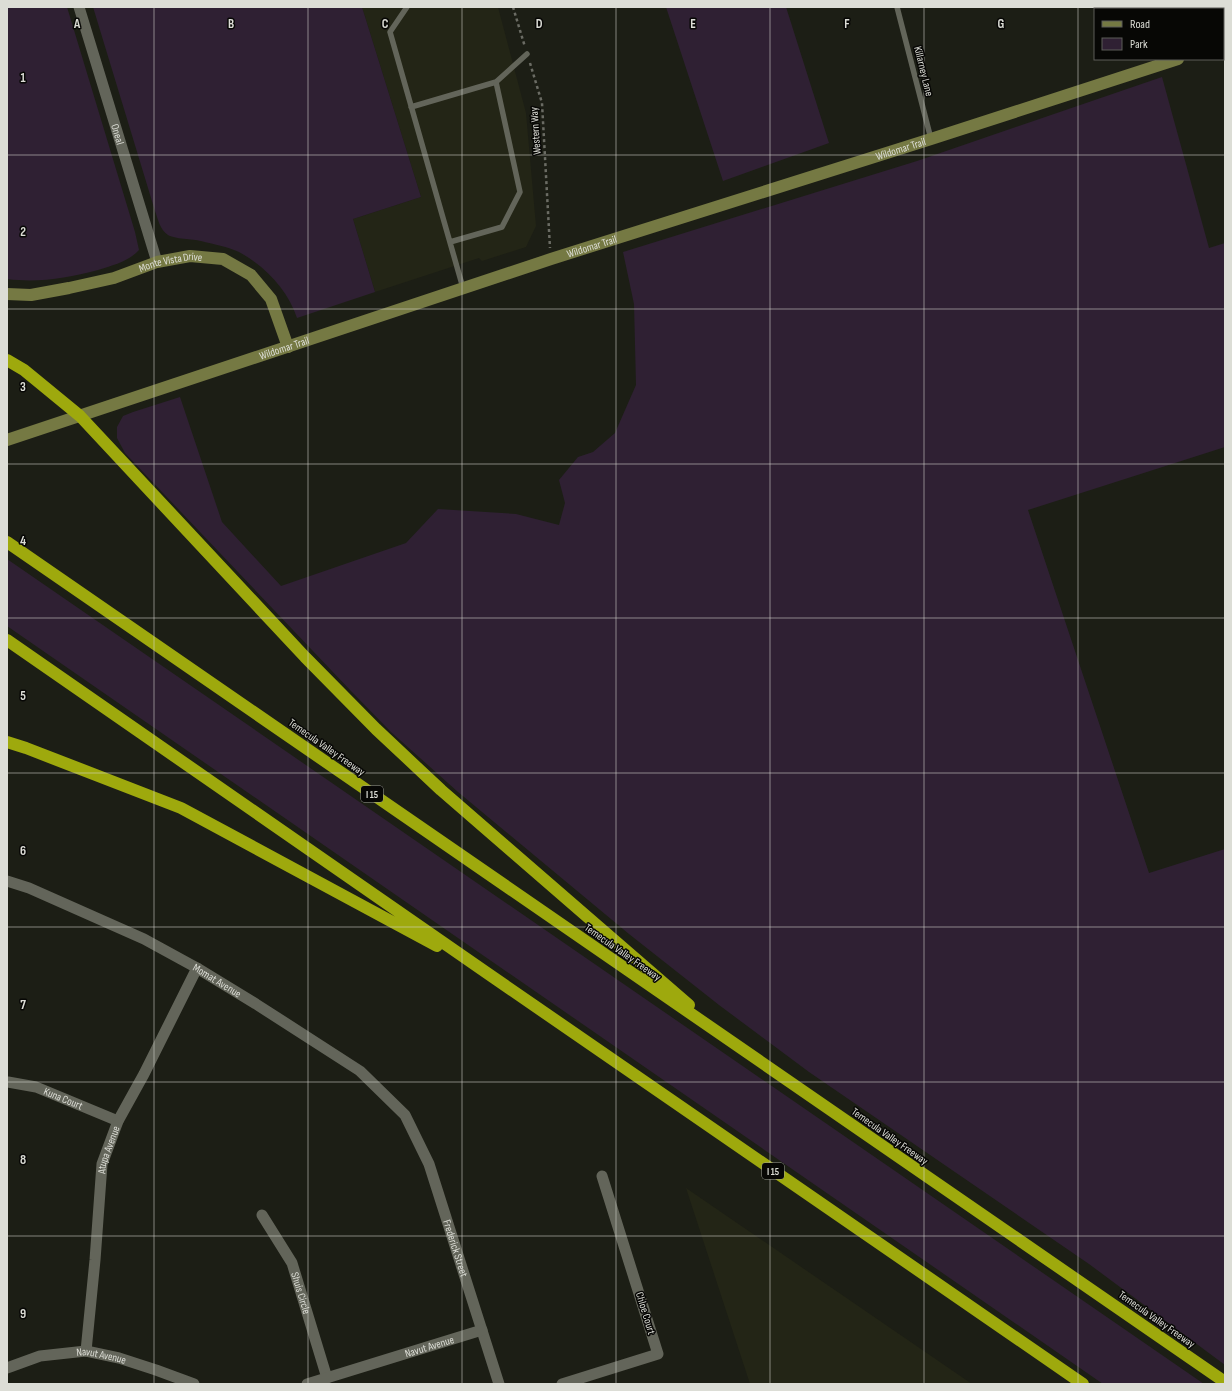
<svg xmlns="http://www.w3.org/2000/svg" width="1232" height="1391" font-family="'Sofia Sans Condensed',sans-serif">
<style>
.built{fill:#232516}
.green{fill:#2f2033}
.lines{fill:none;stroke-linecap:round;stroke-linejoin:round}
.path{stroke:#6b6c64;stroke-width:2.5;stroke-dasharray:3 3;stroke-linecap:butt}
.lane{stroke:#63655a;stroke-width:5.5}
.street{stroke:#63655a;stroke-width:11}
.secondary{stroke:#757943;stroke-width:12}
.highway{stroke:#9ea90d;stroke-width:12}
.grid{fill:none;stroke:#dcddd6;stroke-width:1;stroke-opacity:0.55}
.labels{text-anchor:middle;stroke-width:3;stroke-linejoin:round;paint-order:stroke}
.shield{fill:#070705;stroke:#9c9d97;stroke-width:1}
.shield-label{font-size:10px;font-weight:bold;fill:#dcddd6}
.street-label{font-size:11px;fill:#dcddd6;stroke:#070705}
.grid-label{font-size:13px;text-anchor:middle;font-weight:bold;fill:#dcddd6;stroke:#070705;stroke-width:3;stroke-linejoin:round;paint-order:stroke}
</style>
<rect width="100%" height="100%" fill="#1c1e15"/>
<!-- built -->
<path class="built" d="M362,7H498L526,113L536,226L526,247L482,261L479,258L375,292L353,219L421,197Z
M686,1188L972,1384H750Z"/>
<!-- green -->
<path class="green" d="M7,7H67L135,232L139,250C128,262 113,265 98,270C67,278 39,283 7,279Z
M93,7H362L421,197L353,219L375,292L297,318C288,290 265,266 239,252C228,247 213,244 201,241C193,239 174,239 168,235C160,230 158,219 155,211Z
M666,7H786L829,143L723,181Z
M1149,7H1225V16L1223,17V9H1150Z
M1162,77L1209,248L1225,243V447L1028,510L1149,873L1225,849V1136L1224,1137L1225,1141V1365L1089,1264L809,1072L719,1005L629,934L458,792L391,732L350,690L125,453L117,438V427L123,416L133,412L180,397L222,522L281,586L406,543L438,509L516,514L559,525L565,503L559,480L578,457L593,452L615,433L636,385L634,304L623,252L917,161Z
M7,559L1204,1384H1103L7,626Z"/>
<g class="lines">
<!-- path -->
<path class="path" d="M513,7L525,47
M530,63L542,103L550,248"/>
<!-- lane -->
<path class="lane" d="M407,7L390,32L463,288
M897,7L931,139
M411,107L496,82L527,54
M450,242L502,227L520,192L496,82"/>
<!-- street -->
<g class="street">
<path id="s1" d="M79,7L157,262"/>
<path id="s2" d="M7,881L29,888L144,939L197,968L256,1004L360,1071L405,1115L429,1164L499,1384"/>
<path id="s3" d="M8,1082L36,1087L118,1121"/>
<path id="s4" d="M262,1215L292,1263L327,1378"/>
<path id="s5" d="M86,1351L95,1260L102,1164L118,1121L144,1074L197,968"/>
<path id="s6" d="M7,1368L40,1356L86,1351L119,1358L156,1370L194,1384"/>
<path id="s7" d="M307,1384L482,1330"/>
<path d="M562,1384L658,1354L602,1176"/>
</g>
<!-- secondary -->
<g class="secondary">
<path d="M1223,45L1225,44"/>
<path id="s8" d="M7,294L31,295L69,288L114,278L157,262L190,256L223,259L251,275L271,299L288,347"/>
<path id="s9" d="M7,440L551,259L931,139L1178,59"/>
</g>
<!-- highway -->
<path class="highway" d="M7,360L24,370L80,416L305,657L376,729L441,790L689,1005
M7,542L1225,1382
M7,640L487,973L1083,1384
M7,742L26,748L181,808L437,946"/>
</g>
<!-- grid -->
<path class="grid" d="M154,7V1384M308,7V1384M462,7V1384M616,7V1384M770,7V1384M924,7V1384M1078,7V1384M7,155H1225M7,309H1225M7,464H1225M7,618H1225M7,773H1225M7,927H1225M7,1082H1225M7,1236H1225"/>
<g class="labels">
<!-- shield labels -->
<g class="shield">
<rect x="361" y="786" width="22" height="16" rx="3"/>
<rect x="762" y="1163" width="22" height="16" rx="3"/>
</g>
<g class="shield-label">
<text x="372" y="798">I 15</text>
<text x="773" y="1175">I 15</text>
</g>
<!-- street labels -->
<g class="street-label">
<text transform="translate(924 71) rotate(76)" y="4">Killarney Lane</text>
<text transform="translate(535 131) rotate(-94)" y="4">Western Way</text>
<text dy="4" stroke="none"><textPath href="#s1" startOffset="133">Oneal</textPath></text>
<text dy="4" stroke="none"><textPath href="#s9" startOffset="940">Wildomar Trail</textPath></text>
<text dy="4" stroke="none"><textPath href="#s9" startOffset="616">Wildomar Trail</textPath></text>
<text dy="4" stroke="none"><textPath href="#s8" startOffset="168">Monte Vista Drive</textPath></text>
<text dy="4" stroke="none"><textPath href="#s9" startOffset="292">Wildomar Trail</textPath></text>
<text transform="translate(327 747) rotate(35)" y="4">Temecula Valley Freeway</text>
<text transform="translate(623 952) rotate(35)" y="4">Temecula Valley Freeway</text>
<text dy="4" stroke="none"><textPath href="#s2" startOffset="233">Momat Avenue</textPath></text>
<text dy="4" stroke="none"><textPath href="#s3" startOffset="58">Kuna Court</textPath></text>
<text transform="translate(890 1136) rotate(35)" y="4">Temecula Valley Freeway</text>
<text dy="4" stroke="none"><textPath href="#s5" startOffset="203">Atupa Avenue</textPath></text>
<text dy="4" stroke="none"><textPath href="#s2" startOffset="608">Frederick Street</textPath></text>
<text dy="4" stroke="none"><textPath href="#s4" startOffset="88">Shuis Circle</textPath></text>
<text transform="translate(646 1313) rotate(73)" y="4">Chloe Court</text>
<text transform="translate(1157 1319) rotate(35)" y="4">Temecula Valley Freeway</text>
<text dy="4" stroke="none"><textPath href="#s7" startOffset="128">Navut Avenue</textPath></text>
<text dy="4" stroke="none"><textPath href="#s6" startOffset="97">Navut Avenue</textPath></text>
</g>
</g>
<g class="grid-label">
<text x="77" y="28">A</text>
<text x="231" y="28">B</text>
<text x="385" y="28">C</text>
<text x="539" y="28">D</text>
<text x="693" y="28">E</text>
<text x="847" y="28">F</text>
<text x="1001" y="28">G</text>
<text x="23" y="82">1</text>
<text x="23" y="236">2</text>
<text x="23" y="391">3</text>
<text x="23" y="545">4</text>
<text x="23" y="700">5</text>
<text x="23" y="855">6</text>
<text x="23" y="1009">7</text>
<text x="23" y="1164">8</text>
<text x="23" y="1318">9</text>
</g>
<!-- border -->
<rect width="1232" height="1391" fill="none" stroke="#dcddd6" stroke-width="16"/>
<!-- legend -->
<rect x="1094" y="8" width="130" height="52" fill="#070705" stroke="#5c5d59"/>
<rect x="1102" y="21" width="20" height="6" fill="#757943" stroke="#5c5d59"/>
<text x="1130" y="28" font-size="12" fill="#dcddd6">Road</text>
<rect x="1102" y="38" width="20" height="12" fill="#2f2033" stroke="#5c5d59"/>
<text x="1130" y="48" font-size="12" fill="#dcddd6">Park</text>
</svg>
